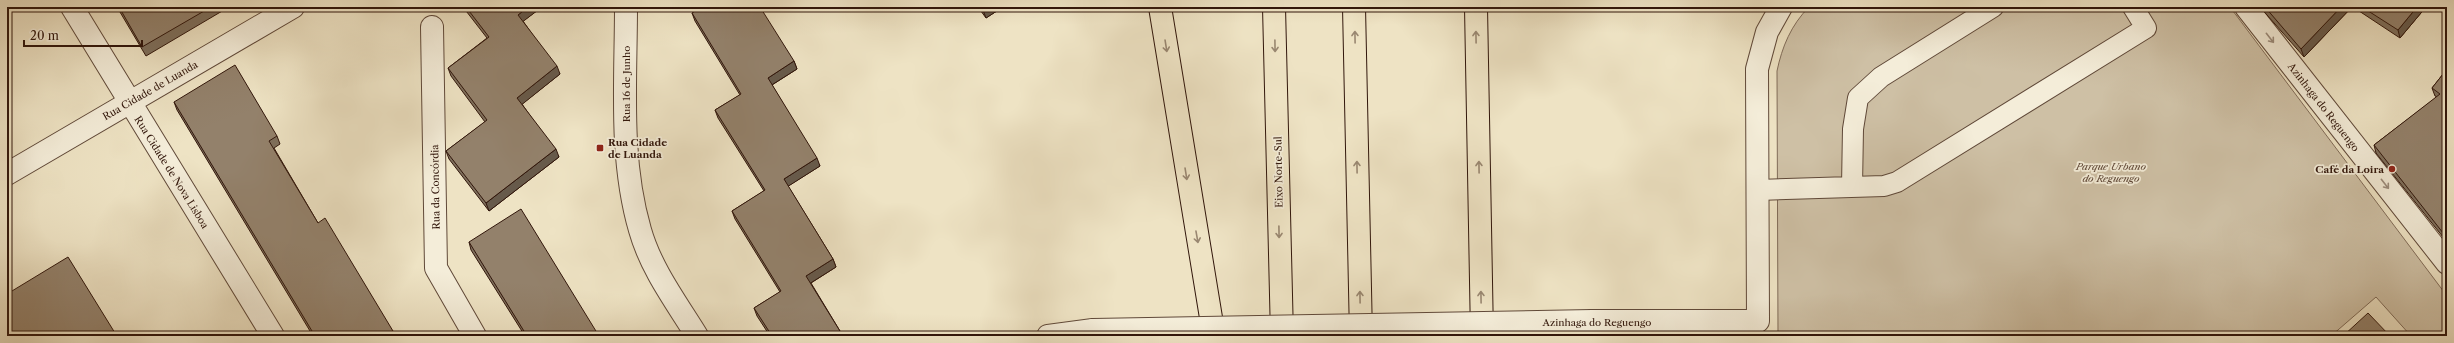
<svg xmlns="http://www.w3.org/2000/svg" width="2454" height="343" font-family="'Libre Caslon Text',serif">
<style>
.green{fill:#cec0a5;stroke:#806b58}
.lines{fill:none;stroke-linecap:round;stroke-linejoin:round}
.lane-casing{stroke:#604939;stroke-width:22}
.street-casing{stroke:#604939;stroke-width:24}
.highway-casing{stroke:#31160b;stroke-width:24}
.lane{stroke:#f4edd9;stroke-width:20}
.street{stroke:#f4edd9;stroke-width:22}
.highway{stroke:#eee3c4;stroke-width:22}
.street-bridge-casing{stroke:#604939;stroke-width:24;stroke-linecap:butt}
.street-bridge{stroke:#f4edd9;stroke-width:22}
.wall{fill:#7e6f5c;stroke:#31160b}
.shaded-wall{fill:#675a4b;stroke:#31160b}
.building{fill:#93816b;stroke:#31160b}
.oneway{stroke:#998771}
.oneway2{stroke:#9c8c7c}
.poi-dot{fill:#8f2418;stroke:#f4edd9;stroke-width:1.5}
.labels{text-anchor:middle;stroke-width:3.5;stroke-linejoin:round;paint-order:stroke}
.street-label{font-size:10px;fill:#31160b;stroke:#f4edd9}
.poi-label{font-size:10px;font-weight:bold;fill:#31160b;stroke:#f4edd9;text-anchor:start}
.park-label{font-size:10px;font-style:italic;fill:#604939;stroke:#f4edd9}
</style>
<rect width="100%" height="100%" fill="#eee3c4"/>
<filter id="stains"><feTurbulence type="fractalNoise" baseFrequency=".005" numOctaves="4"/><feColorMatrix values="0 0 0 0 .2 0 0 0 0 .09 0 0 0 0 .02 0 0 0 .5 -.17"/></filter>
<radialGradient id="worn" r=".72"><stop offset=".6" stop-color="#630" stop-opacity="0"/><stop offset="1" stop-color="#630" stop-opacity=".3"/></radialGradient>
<!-- green -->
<path class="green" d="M1809,7H2230L2447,296V336H2411L2376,297L2331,336H1778L1777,71C1782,47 1791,25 1809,7Z"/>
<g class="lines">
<!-- lane casing -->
<g class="lane-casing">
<path id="lane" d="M1852,186L1853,129L1858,98L1881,77L1993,7
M1758,190L1884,186L1897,182L2146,28L2133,7"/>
</g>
<!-- street casing -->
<g class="street-casing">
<path id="street" d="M72,7L273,336
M626,7C626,81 619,158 640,230C651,269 676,302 697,336
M2246,7L2447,263
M432,27L436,268L475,336
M7,174L293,7
M1592,321H1758L1757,69L1767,32L1781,7
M1048,336L1093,330"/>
</g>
<!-- highway casing -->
<g class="highway-casing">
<path id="highway" d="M1160,7L1214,336
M1274,7L1282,336
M1354,7L1361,336
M1476,7L1482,336"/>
</g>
<!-- lane -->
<use href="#lane" class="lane"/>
<!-- street -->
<use href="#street" class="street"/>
<!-- highway -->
<use href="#highway" class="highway"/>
<!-- street-bridge casing -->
<g class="street-bridge-casing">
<path id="street-bridge" d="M1093,330L1592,321"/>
</g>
<!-- street-bridge -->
<use href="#street-bridge" class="street-bridge"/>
</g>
<!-- wall -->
<path class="wall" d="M117,7H229L146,56Z
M463,7H542L523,21L560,74L522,104L559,157L489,211L449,159L446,151L485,122L451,76L448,68L487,38Z
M978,7H1003L986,18Z
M2260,7H2352L2304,57Z
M2353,7H2426L2400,38Z
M692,13L794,61L797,69L772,85L820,166L788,186L833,259L836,267L811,283L843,336H770L757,316L754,308L780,292L735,219L732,211L764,191L718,118L715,110L740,95L695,21Z
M2447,69V242L2376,153L2374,145L2437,97L2435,96L2432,88Z
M174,102L277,136L280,144L274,148L318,223L396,336H313L177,110Z
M469,242L599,336H525L471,250Z
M115,333L116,336H7Z"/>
<!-- shaded-wall -->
<path class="shaded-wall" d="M528,7H542L521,23L518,15Z
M988,7H1003L986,18L983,10Z
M2341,7H2352L2304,57L2301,49Z
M2417,7H2426L2400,38L2398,30Z
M794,61L797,69L770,86L768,78Z
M557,66L560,74L520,106L517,98Z
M556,149L559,157L489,211L486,203Z
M817,158L820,166L787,187L784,179Z
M833,259L836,267L809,284L806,276Z"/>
<!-- building -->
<path class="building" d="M119,7H211L142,47Z
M466,7H528L518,15L557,66L517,98L556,149L486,203L446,151L487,120L448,68L489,37Z
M702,7H760L794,61L768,78L817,158L784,179L833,259L806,276L843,336H772L754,308L781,291L732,211L765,190L715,110L741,94L692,13Z
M981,7H988L983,10Z
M2265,7H2341L2301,49Z
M2362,7H2417L2398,30Z
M235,65L277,136L269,141L318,223L325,218L396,336H315L174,102Z
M2447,69V238L2374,145L2440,94L2432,88Z
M521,209L599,336H527L469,242Z
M68,257L115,333L109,336H7V294Z
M2368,313L2390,336H2343Z"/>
<!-- one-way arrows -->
<defs><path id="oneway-shaft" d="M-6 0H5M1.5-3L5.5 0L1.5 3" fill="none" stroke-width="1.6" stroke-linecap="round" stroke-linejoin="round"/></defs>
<g class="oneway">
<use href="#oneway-shaft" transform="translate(1355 37) rotate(-91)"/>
<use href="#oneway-shaft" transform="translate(1476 37) rotate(-91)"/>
<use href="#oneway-shaft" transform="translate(1166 46) rotate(81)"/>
<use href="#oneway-shaft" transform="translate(1275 46) rotate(89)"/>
<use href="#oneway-shaft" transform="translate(1357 167) rotate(-91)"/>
<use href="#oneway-shaft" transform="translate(1479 167) rotate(-91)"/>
<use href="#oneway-shaft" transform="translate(1186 174) rotate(81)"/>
<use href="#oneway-shaft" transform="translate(1279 232) rotate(89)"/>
<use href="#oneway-shaft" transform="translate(1197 237) rotate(80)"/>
<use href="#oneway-shaft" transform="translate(1360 297) rotate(-91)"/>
<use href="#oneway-shaft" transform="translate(1481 297) rotate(-91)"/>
</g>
<g class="oneway2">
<use href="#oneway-shaft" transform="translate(2270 38) rotate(52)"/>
<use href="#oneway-shaft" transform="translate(2385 184) rotate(52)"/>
</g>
<!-- markers -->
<g class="poi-dot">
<rect x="596" y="144" width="8" height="8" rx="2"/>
<circle cx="2392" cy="169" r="4"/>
</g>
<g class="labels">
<!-- street labels -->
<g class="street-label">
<text transform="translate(626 84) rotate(-90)" y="4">Rua 16 de Junho</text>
<text transform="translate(150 90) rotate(-30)" y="4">Rua Cidade de Luanda</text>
<text transform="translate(2324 107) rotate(52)" y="4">Azinhaga do Reguengo</text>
<text transform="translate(172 172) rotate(58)" y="4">Rua Cidade de Nova Lisboa</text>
<text transform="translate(1278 172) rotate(-91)" y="4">Eixo Norte-Sul</text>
<text transform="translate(435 187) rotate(-91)" y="4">Rua da Concórdia</text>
<text x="1597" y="326">Azinhaga do Reguengo</text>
</g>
<!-- poi labels -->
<g class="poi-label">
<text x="608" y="146">Rua Cidade<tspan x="608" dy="12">de Luanda</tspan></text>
<text x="2384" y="173" text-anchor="end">Café da Loira</text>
</g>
<!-- park labels -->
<g class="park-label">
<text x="2111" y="170">Parque Urbano<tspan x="2111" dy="12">do Reguengo</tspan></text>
</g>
</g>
<!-- margin -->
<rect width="2454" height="343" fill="none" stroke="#eee3c4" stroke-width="24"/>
<rect x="8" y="8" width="2438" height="327" fill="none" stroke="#31160b" stroke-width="2"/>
<rect x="12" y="12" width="2430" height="319" fill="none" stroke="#31160b"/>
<!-- scale -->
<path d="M24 40v6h118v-6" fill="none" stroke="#31160b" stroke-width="2"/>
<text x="30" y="40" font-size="12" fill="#31160b" stroke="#f4edd9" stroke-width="3" paint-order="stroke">20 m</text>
<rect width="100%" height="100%" filter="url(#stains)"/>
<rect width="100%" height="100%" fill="url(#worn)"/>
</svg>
